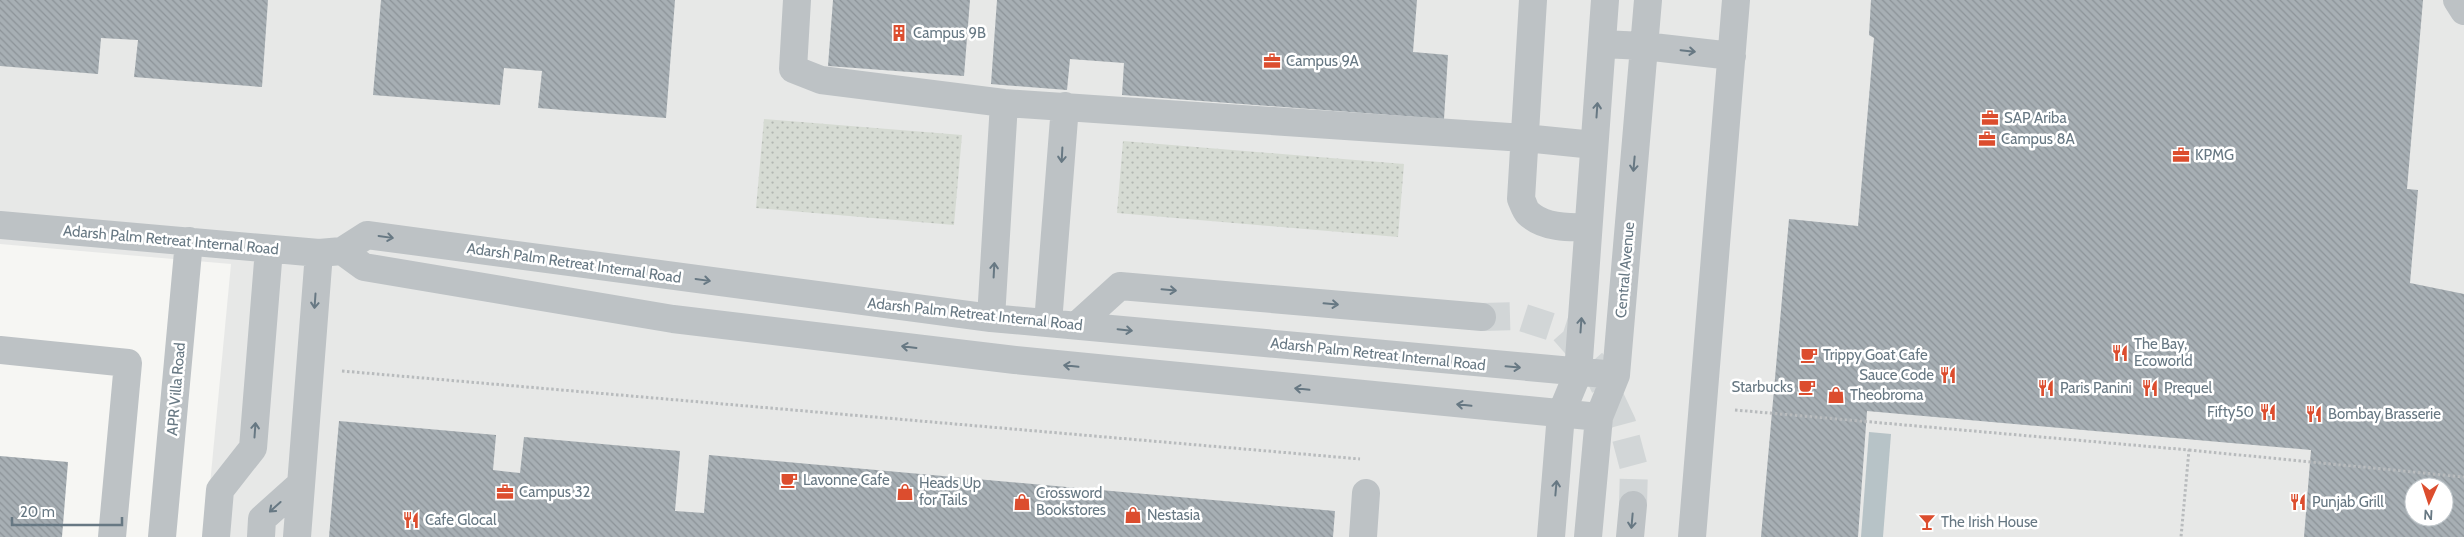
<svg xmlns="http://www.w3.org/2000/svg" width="2464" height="537" font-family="Cabin,sans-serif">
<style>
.built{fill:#e7e8e7;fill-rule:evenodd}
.grass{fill:url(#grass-dots)}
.water{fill:#b7c3c7}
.building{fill:url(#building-back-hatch);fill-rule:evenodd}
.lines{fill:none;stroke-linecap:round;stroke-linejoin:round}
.minor-tunnel{stroke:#d2d6d7;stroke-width:28;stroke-dasharray:28 14;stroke-linecap:butt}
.path{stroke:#b8bbbd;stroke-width:3;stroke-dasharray:2.5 2.5;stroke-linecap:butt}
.minor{stroke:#bdc2c5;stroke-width:28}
.oneway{stroke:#677883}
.labels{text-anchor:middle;stroke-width:5;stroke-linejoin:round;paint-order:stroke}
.poi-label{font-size:15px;fill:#677883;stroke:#fff;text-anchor:start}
.street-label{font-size:15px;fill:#677883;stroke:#fff}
</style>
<defs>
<pattern id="grass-dots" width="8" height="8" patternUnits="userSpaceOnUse" patternTransform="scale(1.25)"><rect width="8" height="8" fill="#d6dbd3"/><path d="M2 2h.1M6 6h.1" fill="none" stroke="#b1b6b1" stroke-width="1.8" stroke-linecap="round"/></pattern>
<pattern id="building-back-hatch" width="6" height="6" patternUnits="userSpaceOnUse" patternTransform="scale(1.25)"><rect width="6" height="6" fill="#a7afb4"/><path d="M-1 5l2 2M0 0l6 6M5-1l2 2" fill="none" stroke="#8c9398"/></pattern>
</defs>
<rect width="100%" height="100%" fill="#f6f6f3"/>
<!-- built -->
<path class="built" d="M0,0H2464V537H205L231,264L0,244ZM2414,487H2444V517H2414Z"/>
<!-- grass -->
<path class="grass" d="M764,119L962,135L954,225L756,208Z
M1123,141L1404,164L1398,237L1117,213Z"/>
<!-- water -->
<path class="water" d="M1869,432L1891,434L1883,537H1861Z"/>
<!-- building -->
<path class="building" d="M0,0H268L262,87L134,77L138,40L101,38L98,74L0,66Z
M381,0H675L666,118L538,108L542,71L504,68L500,105L373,95Z
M833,0H970L964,76L828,66Z
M997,0H1417L1413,52L1448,55L1444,119L1122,95L1124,63L1070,59L1067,90L991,84Z
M1871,0H2423L2407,189L2418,190L2410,283L2464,294V537H2304L2311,450L1867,411L1858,537H1761L1789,219L1858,226L1874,38L1869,35ZM2414,487H2444V517H2414Z
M339,421L496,435L493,470L520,473L524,437L680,451L675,511L704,513L709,455L1335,511L1333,537H329Z
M0,456L68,462L62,537H0Z"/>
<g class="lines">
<!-- minor-tunnel -->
<path class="minor-tunnel" d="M1482,317L1518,316L1564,331L1595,366L1622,423L1634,468L1633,505"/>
<!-- path -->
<path class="path" d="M342,371L1360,459
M1735,410L2189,450L2181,537
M2189,450L2464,477"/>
<!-- minor -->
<path class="minor" d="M797,0L793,69L821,80L1004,103L1524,138L1594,145
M1533,0L1521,199C1523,203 1525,210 1528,213C1543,228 1569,228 1588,227
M2457,0L2464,11
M1602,44L1644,46L1732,56
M0,225L319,253L342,251L367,235L991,318L1616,375
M342,251L364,267L673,319L1015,360L1599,417
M991,318L1004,103
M1048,323L1065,106
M1077,325L1120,286L1482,317
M0,350L128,363L112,537
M162,537L189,241
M216,537L220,490L253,448L269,249
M261,537L262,519L301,484
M297,537L319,253
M1363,537L1366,493
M1551,537L1561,414L1578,373L1605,0
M1588,537L1599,417L1616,375L1648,0
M1630,537L1633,505
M1692,537L1736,0"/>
</g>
<!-- one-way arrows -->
<defs><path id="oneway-shaft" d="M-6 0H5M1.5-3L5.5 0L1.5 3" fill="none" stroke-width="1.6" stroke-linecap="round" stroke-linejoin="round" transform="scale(1.25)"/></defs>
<g class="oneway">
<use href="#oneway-shaft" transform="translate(1688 51) rotate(6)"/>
<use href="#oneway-shaft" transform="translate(1597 110) rotate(-86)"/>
<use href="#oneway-shaft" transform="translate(1062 155) rotate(93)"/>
<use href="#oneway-shaft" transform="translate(1634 164) rotate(95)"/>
<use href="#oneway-shaft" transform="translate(386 237) rotate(8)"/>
<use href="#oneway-shaft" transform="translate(994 270) rotate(-87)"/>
<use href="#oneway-shaft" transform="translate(703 280) rotate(8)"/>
<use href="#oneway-shaft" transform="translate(1169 290) rotate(5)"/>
<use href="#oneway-shaft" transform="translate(315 301) rotate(94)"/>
<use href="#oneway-shaft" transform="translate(1331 304) rotate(5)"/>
<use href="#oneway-shaft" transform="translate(1581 325) rotate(-86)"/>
<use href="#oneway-shaft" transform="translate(1125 330) rotate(6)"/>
<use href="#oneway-shaft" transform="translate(909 347) rotate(-173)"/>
<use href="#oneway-shaft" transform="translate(1071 366) rotate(-174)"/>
<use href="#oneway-shaft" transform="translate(1513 367) rotate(5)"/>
<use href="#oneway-shaft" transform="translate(1302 389) rotate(-174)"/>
<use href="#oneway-shaft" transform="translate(1464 405) rotate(-174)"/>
<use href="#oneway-shaft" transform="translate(255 430) rotate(-86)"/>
<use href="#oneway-shaft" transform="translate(1556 488) rotate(-85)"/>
<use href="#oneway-shaft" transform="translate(275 507) rotate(138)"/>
<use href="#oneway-shaft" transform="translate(1632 521) rotate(95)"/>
</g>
<!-- icons -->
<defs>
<g id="building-bare" transform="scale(1.35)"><path d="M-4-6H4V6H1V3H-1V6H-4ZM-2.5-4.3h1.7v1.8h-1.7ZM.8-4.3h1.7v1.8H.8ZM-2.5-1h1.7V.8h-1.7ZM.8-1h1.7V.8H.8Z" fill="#dc4d2e" stroke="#fff" stroke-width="2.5" paint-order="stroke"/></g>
<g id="office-bare" transform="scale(1.35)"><path d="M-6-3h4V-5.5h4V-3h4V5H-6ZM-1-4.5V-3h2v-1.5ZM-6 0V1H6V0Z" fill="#dc4d2e" stroke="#fff" stroke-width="2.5" paint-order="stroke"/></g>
<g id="restaurant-bare" transform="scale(1.35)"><path d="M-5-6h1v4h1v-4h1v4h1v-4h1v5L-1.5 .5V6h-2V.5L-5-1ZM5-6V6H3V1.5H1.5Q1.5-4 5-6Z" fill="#dc4d2e" stroke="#fff" stroke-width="2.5" paint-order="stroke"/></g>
<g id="cafe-bare" transform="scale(1.35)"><path d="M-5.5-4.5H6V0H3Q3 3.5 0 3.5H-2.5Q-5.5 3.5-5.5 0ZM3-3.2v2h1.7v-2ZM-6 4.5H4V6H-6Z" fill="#dc4d2e" stroke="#fff" stroke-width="2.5" paint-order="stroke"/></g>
<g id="shop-bare" transform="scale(1.35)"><path d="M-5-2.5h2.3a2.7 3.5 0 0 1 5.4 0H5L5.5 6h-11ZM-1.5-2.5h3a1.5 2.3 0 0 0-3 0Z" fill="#dc4d2e" stroke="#fff" stroke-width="2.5" paint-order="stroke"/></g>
<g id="bar-bare" transform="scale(1.35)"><path d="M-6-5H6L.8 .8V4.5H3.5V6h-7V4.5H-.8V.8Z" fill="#dc4d2e" stroke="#fff" stroke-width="2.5" paint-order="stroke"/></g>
</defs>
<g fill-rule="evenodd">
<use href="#building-bare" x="899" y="33"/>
<use href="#office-bare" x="1272" y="61"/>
<use href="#office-bare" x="1990" y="118"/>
<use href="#office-bare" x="1987" y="139"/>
<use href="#office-bare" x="2181" y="155"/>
<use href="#restaurant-bare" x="2120" y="353"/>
<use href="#cafe-bare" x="1809" y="355"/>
<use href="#restaurant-bare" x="1948" y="375"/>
<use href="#cafe-bare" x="1807" y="387"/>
<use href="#restaurant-bare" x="2046" y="388"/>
<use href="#restaurant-bare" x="2150" y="388"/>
<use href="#shop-bare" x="1836" y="395"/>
<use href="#restaurant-bare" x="2268" y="412"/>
<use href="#restaurant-bare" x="2314" y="414"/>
<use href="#cafe-bare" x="789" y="480"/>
<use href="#office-bare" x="505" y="492"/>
<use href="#shop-bare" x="905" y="492"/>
<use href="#shop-bare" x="1022" y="502"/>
<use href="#restaurant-bare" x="2298" y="502"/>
<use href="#shop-bare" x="1133" y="515"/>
<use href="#restaurant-bare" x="411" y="520"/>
<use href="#bar-bare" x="1927" y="522"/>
</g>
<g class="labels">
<!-- poi labels -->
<g class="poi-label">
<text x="913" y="38">Campus 9B</text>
<text x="1286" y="66">Campus 9A</text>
<text x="2004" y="123">SAP Ariba</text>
<text x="2001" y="144">Campus 8A</text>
<text x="2195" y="160">KPMG</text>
<text x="2134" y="349">The Bay,<tspan x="2134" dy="17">Ecoworld</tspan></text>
<text x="1823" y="360">Trippy Goat Cafe</text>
<text x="1934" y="380" text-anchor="end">Sauce Code</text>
<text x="1793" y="392" text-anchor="end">Starbucks</text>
<text x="2060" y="393">Paris Panini</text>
<text x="2164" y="393">Prequel</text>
<text x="1850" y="400">Theobroma</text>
<text x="2254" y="417" text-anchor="end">Fifty50</text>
<text x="2328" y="419">Bombay Brasserie</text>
<text x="803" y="485">Lavonne Cafe</text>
<text x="919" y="488">Heads Up<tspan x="919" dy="17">for Tails</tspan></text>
<text x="519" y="497">Campus 32</text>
<text x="1036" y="498">Crossword<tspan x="1036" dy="17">Bookstores</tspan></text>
<text x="2312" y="507">Punjab Grill</text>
<text x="1147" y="520">Nestasia</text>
<text x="425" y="525">Cafe Glocal</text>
<text x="1941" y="527">The Irish House</text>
</g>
<!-- street labels -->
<g class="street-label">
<text transform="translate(171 240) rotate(5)" y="5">Adarsh Palm Retreat Internal Road</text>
<text transform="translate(574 263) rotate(8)" y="5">Adarsh Palm Retreat Internal Road</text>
<text transform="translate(1625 270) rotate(-85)" y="5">Central Avenue</text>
<text transform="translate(975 314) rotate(6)" y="5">Adarsh Palm Retreat Internal Road</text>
<text transform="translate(1378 354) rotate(6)" y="5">Adarsh Palm Retreat Internal Road</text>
<text transform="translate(176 389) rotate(-85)" y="5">APR Villa Road</text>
</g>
</g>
<!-- north arrow -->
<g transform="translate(2429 502) rotate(183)"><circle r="24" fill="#ffffff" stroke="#c2c9cd"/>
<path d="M0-4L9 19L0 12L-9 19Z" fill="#dc4d2e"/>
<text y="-8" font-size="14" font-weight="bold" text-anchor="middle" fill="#677883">N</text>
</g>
<!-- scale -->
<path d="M12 517v8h110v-8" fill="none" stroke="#677883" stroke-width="2.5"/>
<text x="20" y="517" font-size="15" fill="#677883" stroke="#ffffff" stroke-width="4" paint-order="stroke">20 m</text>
</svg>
